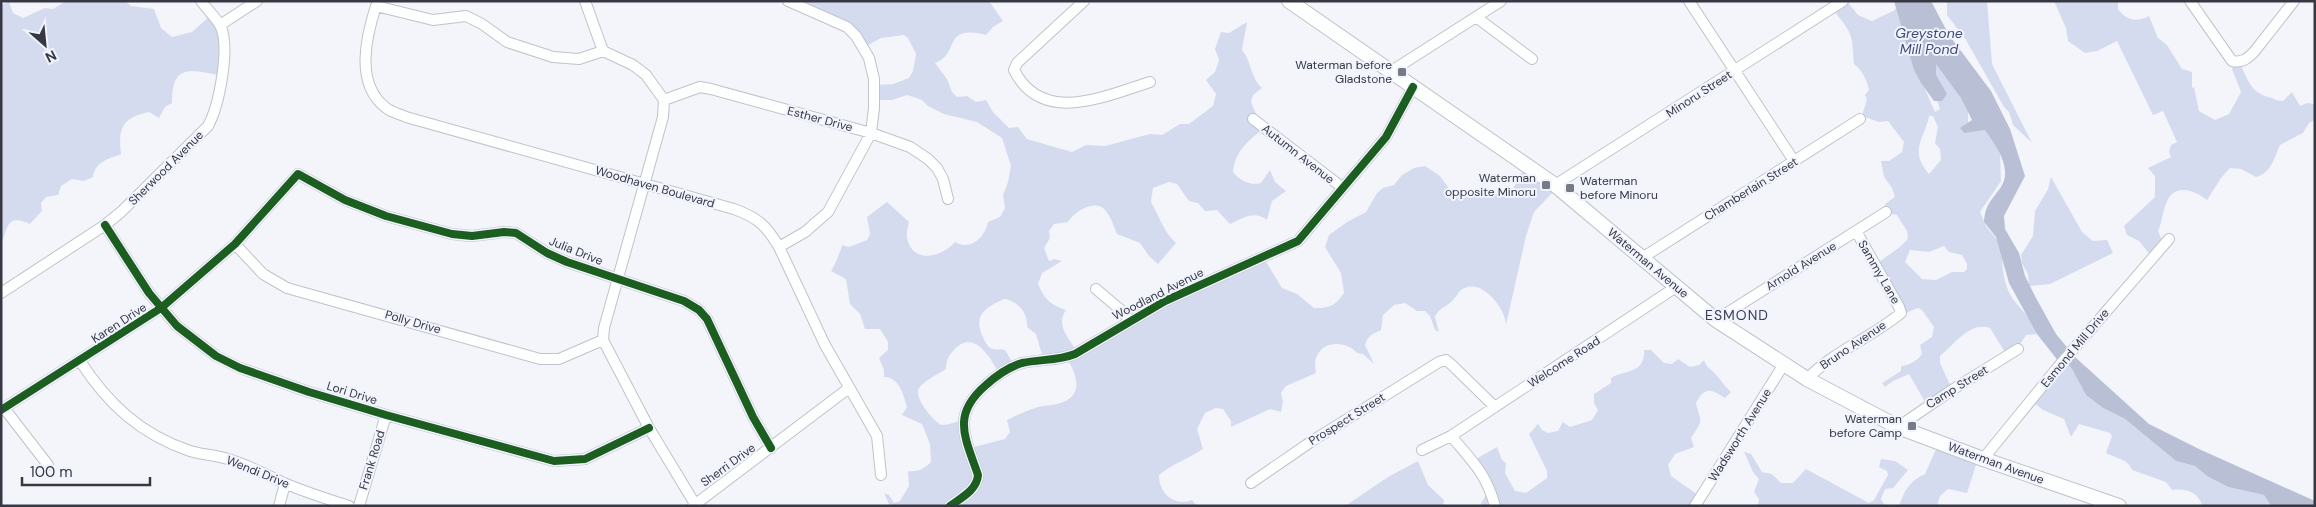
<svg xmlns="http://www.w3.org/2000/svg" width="2316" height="507" font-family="'DM Sans',sans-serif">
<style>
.forest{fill:#d5dbee;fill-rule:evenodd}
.water{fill:#b9bfd5}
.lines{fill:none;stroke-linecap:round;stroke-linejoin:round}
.minor-casing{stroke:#c1c2ca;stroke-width:12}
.major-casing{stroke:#c1c2ca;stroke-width:16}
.minor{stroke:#fdfefe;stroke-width:10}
.major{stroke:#fdfefe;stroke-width:14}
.cycleway-casing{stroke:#f1f4fe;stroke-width:11}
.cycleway{stroke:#1b5e20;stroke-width:8}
.poi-dot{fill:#787b83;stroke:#f1f4fe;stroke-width:2}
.labels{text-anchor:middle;stroke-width:4;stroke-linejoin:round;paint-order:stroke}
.poi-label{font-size:12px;fill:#363943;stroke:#f1f4fe;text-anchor:end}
.street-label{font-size:12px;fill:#363943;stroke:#f1f4fe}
.water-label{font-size:14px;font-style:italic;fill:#404b76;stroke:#f1f4fe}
.neighbourhood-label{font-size:14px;letter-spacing:1px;fill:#3a3f54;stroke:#f1f4fe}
</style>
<rect width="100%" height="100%" fill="#f4f5fb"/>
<!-- forest -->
<path class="forest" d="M66,1H125L131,6L154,9L161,28L172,37L192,32L211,15L223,36L218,75C187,69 172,66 172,103L165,107L159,118L149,112C122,118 118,128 121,154C108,159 95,162 93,177L84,181L72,179L61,186L58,195L46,197L41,203L42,211L30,224C6,213 8,228 1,245V5L9,2L13,13L23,18L45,8L53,9Z
M786,1H989L1003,21L993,27L986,35C941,24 961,54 935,63L947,79L952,92L957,97L967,96L976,102L986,100L993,112L1009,128L1018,127L1027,139L1072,152L1086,145L1105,146L1150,134L1162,135L1180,124H1189L1213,106L1216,94L1206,80L1215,72L1219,60L1215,49L1221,32L1229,33L1247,22L1242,50C1252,62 1250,77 1262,88L1253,95L1251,102L1259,121L1265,127C1249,141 1235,150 1233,172C1240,181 1251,186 1261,183L1270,170L1275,182L1286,191L1272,201L1267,220C1254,210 1243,218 1230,224L1217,210L1205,211L1198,203L1189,201L1177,184L1169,182L1153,188L1151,202C1159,216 1164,232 1176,243L1158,264L1149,256L1140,243L1117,234C1114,227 1111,217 1106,211C1096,198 1075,211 1068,222L1054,224L1049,231L1050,238L1044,248L1049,261L1055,259L1062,261L1042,273L1038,284C1045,300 1051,305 1066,310C1056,325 1067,335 1075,349L1262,255L1282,288L1297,294L1314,308C1330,308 1335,306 1344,293L1341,273L1325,247L1329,235L1347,222L1366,212L1377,193L1383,188L1394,185L1402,175L1414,168L1425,166L1440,176L1451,191L1471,197H1488L1493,193L1504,195L1514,187L1525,167L1558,187L1534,212L1526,236L1506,325C1506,310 1485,283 1468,287C1458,289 1458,296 1451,302C1444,308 1439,308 1435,317L1439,332L1435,330L1430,316L1425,311H1417L1405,303L1394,305L1383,315L1381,330C1373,334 1368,335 1365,345L1374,364L1363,354L1357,353C1347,342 1326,340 1318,354C1314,360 1315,366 1316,373L1286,386L1281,393L1283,402L1281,412L1270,409L1231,427V421L1223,409L1216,408L1205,413L1197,429L1203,449C1188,459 1172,464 1159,475C1159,493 1174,507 1192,500L1197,506H890L884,493L889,495L894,503L900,501L909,486L908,471C918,472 924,469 931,462L930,444L922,424L902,415L907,407C903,394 900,378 884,377V370L879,358L888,350V342L880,329H865L860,314L850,304L846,279L831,271C833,269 842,248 842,245L849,247L867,240L870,234L867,217L887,202L909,222C908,227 906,234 907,238C913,265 942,257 955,242C970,251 985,238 988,222L1000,217L1005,208L1003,195L1008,182L1011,166L1002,138L977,122L944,114L928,106L922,100L907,95L892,100H874L875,85L893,84L909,78L913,71L916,54L908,38L904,35L881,38L863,48L852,34ZM1004,299C1018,301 1028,313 1027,327L1036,334L1043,358L1065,355C1076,373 1087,397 1057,404C1051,406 1044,405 1038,407C1027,411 1018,414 1007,420L1010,432L1005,439L970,448L961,420C956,422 948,425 942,425C934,423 916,399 918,391C920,382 939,374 946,369C946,362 948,356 953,351C973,328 990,356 999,374L1014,365L1005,350C1002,349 997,350 993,349C988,348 985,342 983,337C973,316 984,308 1004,299Z
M1847,1L1858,15L1872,21L1895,10L1898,3L1917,71L1935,112L1940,109L1935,95L1931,56L1945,70L1968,109V125L1987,129L1993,136L2000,154L2001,181L1980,212L1986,226L2003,247C2001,262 2003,281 2010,294C2017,308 2034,318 2037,334L2026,335L2017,349L2006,354L1990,328C1970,321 1954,345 1940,356V363L1951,387L1925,402L1909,374L1893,381L1885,387L1882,383L1901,371V366C1910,365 1917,361 1922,354L1920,345L1932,337L1934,327L1922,310L1918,308L1903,314L1876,265C1886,255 1901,249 1908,238L1907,231L1897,215L1883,212L1885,204L1895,197L1892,188L1884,177L1881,161H1889L1902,152L1904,142L1888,121L1879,122L1862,116L1867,99L1865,95L1869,90C1867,80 1862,70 1854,64C1853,56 1853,48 1852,41C1850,28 1838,17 1831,7ZM1929,116H1933L1938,127L1935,143L1940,149L1941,160L1929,174C1908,150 1925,139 1929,116ZM1944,246L1949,252L1962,255L1967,264V269L1964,272H1952L1936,280L1922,279L1905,262L1910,250L1929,252Z
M1947,1H1987L1992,64L2032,143L2013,125L2009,112L2004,107L1966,40L1947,15Z
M2054,1H2118V9C2126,20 2136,23 2149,16L2158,38L2167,45L2182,69L2192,72V88L2194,87L2199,111L2215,120L2229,114L2241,92L2232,69L2234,63H2239C2248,78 2250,92 2268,97C2274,98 2276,101 2283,101L2292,92L2300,106L2307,103L2315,104V120L2309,123L2303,133L2280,145C2274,159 2271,173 2256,177L2241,169L2230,168L2221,178L2207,200C2193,189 2173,183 2166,204C2162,213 2162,223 2158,231L2165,247L2151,256L2139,241L2127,235L2124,226L2155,197V176L2148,168L2171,157L2169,152L2171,145L2177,142L2163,111L2153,115L2117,41L2097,51L2085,53L2068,41L2066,28Z
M2051,177L2082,232L2093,241L2107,240L2113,253L2050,284L2029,286L2028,274L2022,263L2021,255L2033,236L2035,211L2048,189Z
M1644,350H1651L1664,363L1672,364L1678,359L1690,367L1699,365L1704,360C1707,369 1712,369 1717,376C1722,381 1725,387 1731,392L1725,398C1711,389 1705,386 1696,403C1701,424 1704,418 1691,438L1694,447L1675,454L1668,465L1671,476L1698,495L1693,506H1482L1481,503L1490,489L1474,460L1497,447L1502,460L1506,463L1505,473L1515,491L1526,493L1547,478V471L1529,434L1538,424L1542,430L1548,433L1558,431L1563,422L1570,427L1592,420L1598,410L1594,403V394L1611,383V378C1625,369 1645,375 1644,350Z
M2064,359L2072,369L2086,395L2103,408L2125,419L2176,461L2195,466L2207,476L2228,487L2264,495L2271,506L2202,505C2198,492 2186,488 2172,490L2166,482L2132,470C2129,460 2116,458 2106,453L2112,436L2110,433L2079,424L2071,437L2064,419L2043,410L2030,400L2052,370L2050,368Z
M1937,447L1978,459L1967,493L1948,489L1940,496L1937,506H1899C1904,491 1910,480 1925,474Z
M1744,452L1751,454L1762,472L1772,474L1781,483H1793L1806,469L1869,503L1874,500L1888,475L1887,471L1879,467L1881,459L1895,461L1908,470L1893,488L1885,489L1881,499L1885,506H1758L1759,499L1754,492L1759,479L1753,472Z
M1418,461L1428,485L1444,500L1443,506H1345L1388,477Z"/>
<!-- water -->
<path class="water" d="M1894,1H1931L1949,35L1991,91L2010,129L2025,176L2004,216L2005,229L2019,253L2025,276L2036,298L2056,334L2075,357L2149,424L2199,449L2315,501V506H2271L2264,495L2228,487L2207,476L2195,466L2176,461L2125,419L2103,408L2086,395L2072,369L2064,359L2059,362L2037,334L2009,283L1996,237L1984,222C1985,205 1991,201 2001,187C2013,168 1996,146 1985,130L1964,133L1960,128L1972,120L1961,98L1936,64V75L1947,94L1942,101H1934L1921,83L1914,70Z"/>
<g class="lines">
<!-- minor casing -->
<g class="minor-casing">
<path id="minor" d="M585,1L603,51L633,65L646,75L664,100L663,117L604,328L603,340L649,428L695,504
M1084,1L1017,63L1014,70C1042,126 1105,96 1150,82
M1689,1L1794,161
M2190,1L2232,61C2242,63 2247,59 2254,52L2294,1
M376,6C366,37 355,83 385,107C390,112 400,114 406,117L734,209C758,218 766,225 779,247L825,345L877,436L881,475
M376,6L433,20L466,16L482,24L507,42L553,57L579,59L603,51
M1476,17L1532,59
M220,25L257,1
M1390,72L1501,1
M664,100L700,87L711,89L871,133L910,147L928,159L937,168L943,179L948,199
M1253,119L1343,188
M1555,185L1843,1
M105,225L149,293L177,326L216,356L240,368L309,392L386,415L554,461L585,459L649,428
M235,244L263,274L287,288L540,359H559L603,340
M779,247L805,232L828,212L871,133L874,108V79L869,58L856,36L847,27L788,1
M1642,258L1860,119
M1096,289L1122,311L1129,320
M1,293L105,225L121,212L208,126C219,106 231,46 220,25C215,17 207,9 201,1
M1716,320L1886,212
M80,361C108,404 140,434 190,451C203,455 218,455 231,460C250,466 267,475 284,483C305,492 327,499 349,506
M1807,379C1834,351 1871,338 1901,313L1899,307L1856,231
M4,408L48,465
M1,410L161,308L235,244L298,174L345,200L386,216L452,234L472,236L504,232L516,233L547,253L567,262L684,301L699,310L707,319L753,417L771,448
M1898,427L1952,390L2018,349
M1451,436C1472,461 1486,473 1495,506
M1422,450L1451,436L1676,287
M1983,459L2058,367L2169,239
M1251,483L1312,441L1439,362L1446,360L1452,365L1495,407
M279,506L285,484
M359,506L386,415
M693,506L849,388
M950,506C961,498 977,490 978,475C965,437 951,415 986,385C996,376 1009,367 1022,363C1040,359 1058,361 1075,354L1165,301L1298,241L1386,137L1413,87
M1695,506L1784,364"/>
</g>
<!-- major casing -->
<g class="major-casing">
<path id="major" d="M1289,1L1555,185L1716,320L1807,379L1898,427L1983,459L2119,506"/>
</g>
<!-- minor -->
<use href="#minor" class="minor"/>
<!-- major -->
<use href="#major" class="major"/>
<!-- cycleway casing -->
<g class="cycleway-casing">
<path id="cycleway" d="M105,225L149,293L177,326L216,356L240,368L309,392L386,415L554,461L585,459L649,428
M1,410L161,308L235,244L298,174L345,200L386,216L452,234L472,236L504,232L516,233L547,253L567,262L684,301L699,310L707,319L753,417L771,448
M950,506C961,498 977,490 978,475C965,437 951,415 986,385C996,376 1009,367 1022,363C1040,359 1058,361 1075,354L1165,301L1298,241L1386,137L1413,87"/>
</g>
<!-- cycleway -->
<use href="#cycleway" class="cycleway"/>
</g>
<!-- markers -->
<g class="poi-dot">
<rect x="1397" y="67" width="10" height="10" rx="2.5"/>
<rect x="1541" y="180" width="10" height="10" rx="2.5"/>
<rect x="1565" y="183" width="10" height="10" rx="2.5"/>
<rect x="1907" y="421" width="10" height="10" rx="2.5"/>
</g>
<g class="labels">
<!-- poi labels -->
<g class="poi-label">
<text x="1392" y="69">Waterman before<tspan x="1392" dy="14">Gladstone</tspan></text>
<text x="1536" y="182">Waterman<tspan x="1536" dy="14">opposite Minoru</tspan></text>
<text x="1580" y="185" text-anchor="start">Waterman<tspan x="1580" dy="14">before Minoru</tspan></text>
<text x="1902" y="423">Waterman<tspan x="1902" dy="14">before Camp</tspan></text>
</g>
<!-- street labels -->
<g class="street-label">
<text transform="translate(1699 94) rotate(-33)" y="4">Minoru Street</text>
<text transform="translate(820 119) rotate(15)" y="4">Esther Drive</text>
<text transform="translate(1298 154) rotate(38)" y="4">Autumn Avenue</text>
<text transform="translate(166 168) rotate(-45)" y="4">Sherwood Avenue</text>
<text transform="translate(655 187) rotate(16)" y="4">Woodhaven Boulevard</text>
<text transform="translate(1751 189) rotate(-32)" y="4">Chamberlain Street</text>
<text transform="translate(576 251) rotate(22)" y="4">Julia Drive</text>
<text transform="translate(1648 263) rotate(40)" y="4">Waterman Avenue</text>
<text transform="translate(1801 266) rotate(-32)" y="4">Arnold Avenue</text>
<text transform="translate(1879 272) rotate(60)" y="4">Sammy Lane</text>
<text transform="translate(1158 294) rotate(-27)" y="4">Woodland Avenue</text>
<text transform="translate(413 322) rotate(16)" y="4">Polly Drive</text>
<text transform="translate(119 323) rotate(-33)" y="4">Karen Drive</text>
<text transform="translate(1853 345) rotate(-34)" y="4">Bruno Avenue</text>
<text transform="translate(2075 348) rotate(-50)" y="4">Esmond Mill Drive</text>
<text transform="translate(1564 362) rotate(-33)" y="4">Welcome Road</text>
<text transform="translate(1957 387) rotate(-32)" y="4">Camp Street</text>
<text transform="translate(352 393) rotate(17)" y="4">Lori Drive</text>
<text transform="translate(1347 419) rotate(-32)" y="4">Prospect Street</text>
<text transform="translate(1740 435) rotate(-58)" y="4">Wadsworth Avenue</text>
<text transform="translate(372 460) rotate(-73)" y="4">Frank Road</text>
<text transform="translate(1996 463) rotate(20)" y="4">Waterman Avenue</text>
<text transform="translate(728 465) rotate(-36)" y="4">Sherri Drive</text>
<text transform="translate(258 472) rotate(22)" y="4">Wendi Drive</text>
</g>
<!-- water labels -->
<g class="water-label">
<text x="1929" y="38">Greystone<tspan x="1929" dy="16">Mill Pond</tspan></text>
</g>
<!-- neighbourhood labels -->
<g class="neighbourhood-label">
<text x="1737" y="320">ESMOND</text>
</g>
</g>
<!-- border -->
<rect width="2316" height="507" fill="none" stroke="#363943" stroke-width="5"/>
<!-- north arrow -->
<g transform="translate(45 45) rotate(153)" stroke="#f1f4fe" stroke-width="4" paint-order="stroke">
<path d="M0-4L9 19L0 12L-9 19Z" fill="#363943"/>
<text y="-8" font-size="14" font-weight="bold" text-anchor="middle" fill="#363943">N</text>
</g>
<!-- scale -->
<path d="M22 477v8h128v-8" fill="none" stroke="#363943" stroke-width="2.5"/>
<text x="30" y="477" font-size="15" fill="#363943" stroke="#f1f4fe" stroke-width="4" paint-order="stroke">100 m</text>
</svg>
